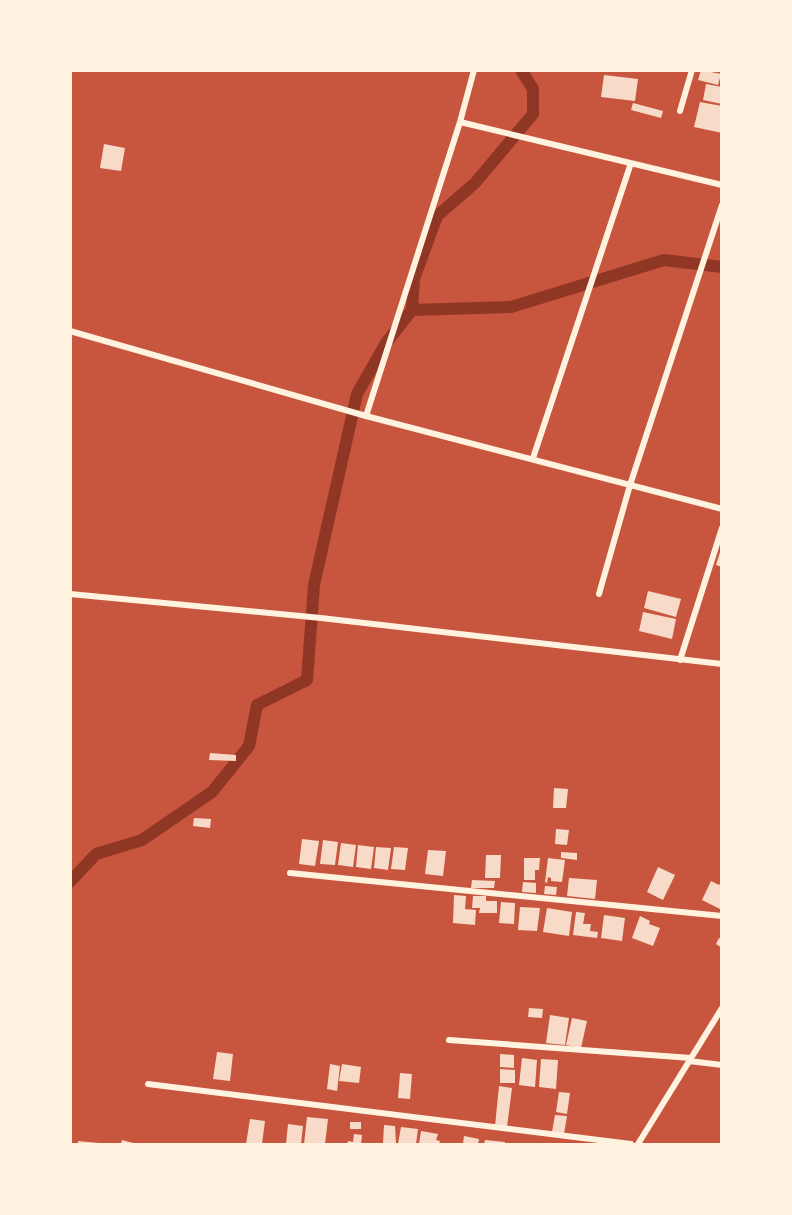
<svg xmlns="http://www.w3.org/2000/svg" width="792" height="1215" font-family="'Nunito Sans',sans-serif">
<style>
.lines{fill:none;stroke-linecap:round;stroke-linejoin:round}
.canal{stroke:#8f3625;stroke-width:12}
.building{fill:#f7dbc8}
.minor{stroke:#fff3e0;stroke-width:6}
</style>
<rect width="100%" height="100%" fill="#c8553d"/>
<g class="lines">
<!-- canal -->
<path class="canal" d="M412,310L511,307L664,260L722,267
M70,882L96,854L142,840L212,792L249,746L257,705L307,680L314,585L357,394L386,343L412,310L414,279L437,216L475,183L533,114V89L521,70"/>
</g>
<!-- building -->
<path class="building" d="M701,70L721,74L718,85L698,80Z
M604,75L638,79L635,101L601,97Z
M706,84L722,87V104L703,100Z
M700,102L722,106V133L694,127Z
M633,103L663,111L661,118L631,110Z
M104,144L125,148L121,171L100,168Z
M721,549H722V567L716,565Z
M648,591L681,599L676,617L644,608Z
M643,612L676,619L672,639L639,631Z
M210,753L236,755V761L209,760Z
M554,788L568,789L566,808H553Z
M194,818L211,819L210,828L193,826Z
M556,829L569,830L567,845L555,844Z
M302,839L319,841L315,866L299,864Z
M323,840L338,842L335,865L320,864Z
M341,843L356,845L353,867L338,865Z
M358,845L374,847L371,869L356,867Z
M376,847L391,848L388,870L374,868Z
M394,847L408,848L405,870L391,869Z
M428,850L446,851L443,876L425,874Z
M561,852L577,853V860L561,858Z
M486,855H501L500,878H485Z
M524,858H540L539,870H535V880H524Z
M548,858L565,860L562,882L551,881V878L548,877L547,883L545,882Z
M658,867L675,875L663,900L647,892Z
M569,878L597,880L595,899L567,896Z
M472,880L495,881L494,888H471Z
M711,881L719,885L722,881V910L702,900Z
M523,882L536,883V893L522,892Z
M545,886L557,887L556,895L544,894Z
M454,895L466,896L465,909L476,910L475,925L453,923Z
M473,896H486V901H497V913H479L480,908H472Z
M501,902L515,903L514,924L499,923Z
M520,907L540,908L537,931L518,930Z
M547,908L572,912L569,936L543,932Z
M576,912L585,913L583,924H591L590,931L598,932L597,938L573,935Z
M604,915L625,918L622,941L601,938Z
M640,916L650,921L649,924L660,928L653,946L632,938Z
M719,938L722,939V948L716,944Z
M529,1008L543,1009L542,1018L528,1017Z
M550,1015L569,1018L565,1045L546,1043Z
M572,1018L587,1021L581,1048L566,1045Z
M217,1052L233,1054L230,1081L213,1079Z
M500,1054L514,1055V1068L500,1067Z
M522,1058L537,1060L535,1087L519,1085Z
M541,1059L558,1060L556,1089L539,1087Z
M330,1064L340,1066L337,1091L327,1089Z
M342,1064L361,1067L359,1083L339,1081Z
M500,1069L515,1070V1083H500Z
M400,1073L412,1074L410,1099L398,1098Z
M499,1086L512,1088L507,1127L495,1126Z
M559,1092L570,1093L567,1114L556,1112Z
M555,1115L567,1116L564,1134L552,1132Z
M307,1117L328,1119L325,1144H304Z
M250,1119L265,1121L262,1144H246Z
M350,1122H361V1129H350Z
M288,1124L303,1126L301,1144H286Z
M384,1125L395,1126L396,1144H383Z
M401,1127L418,1129L416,1144H398Z
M421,1131L438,1134L436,1140L440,1141L439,1144H419Z
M354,1134L362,1135L361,1144H347L348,1141L353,1142Z
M464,1136L479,1139L478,1144H463Z
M122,1140L137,1144H121Z
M485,1140L505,1142V1144H484Z
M78,1141L99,1143V1144H78Z"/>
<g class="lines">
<!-- minor -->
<path class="minor" d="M680,111L692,70
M460,122L722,185
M70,331L366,416L722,509
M366,416L460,122L474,70
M533,458L631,163
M70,594L321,618L722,664
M599,594L630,485L722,205
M680,660L722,528
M290,873L722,916
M449,1040L691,1058
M689,1061L722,1065
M148,1084L631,1144
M638,1144L722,1008"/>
</g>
<!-- border -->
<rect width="792" height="1215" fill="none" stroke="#fff3e0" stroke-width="144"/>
</svg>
